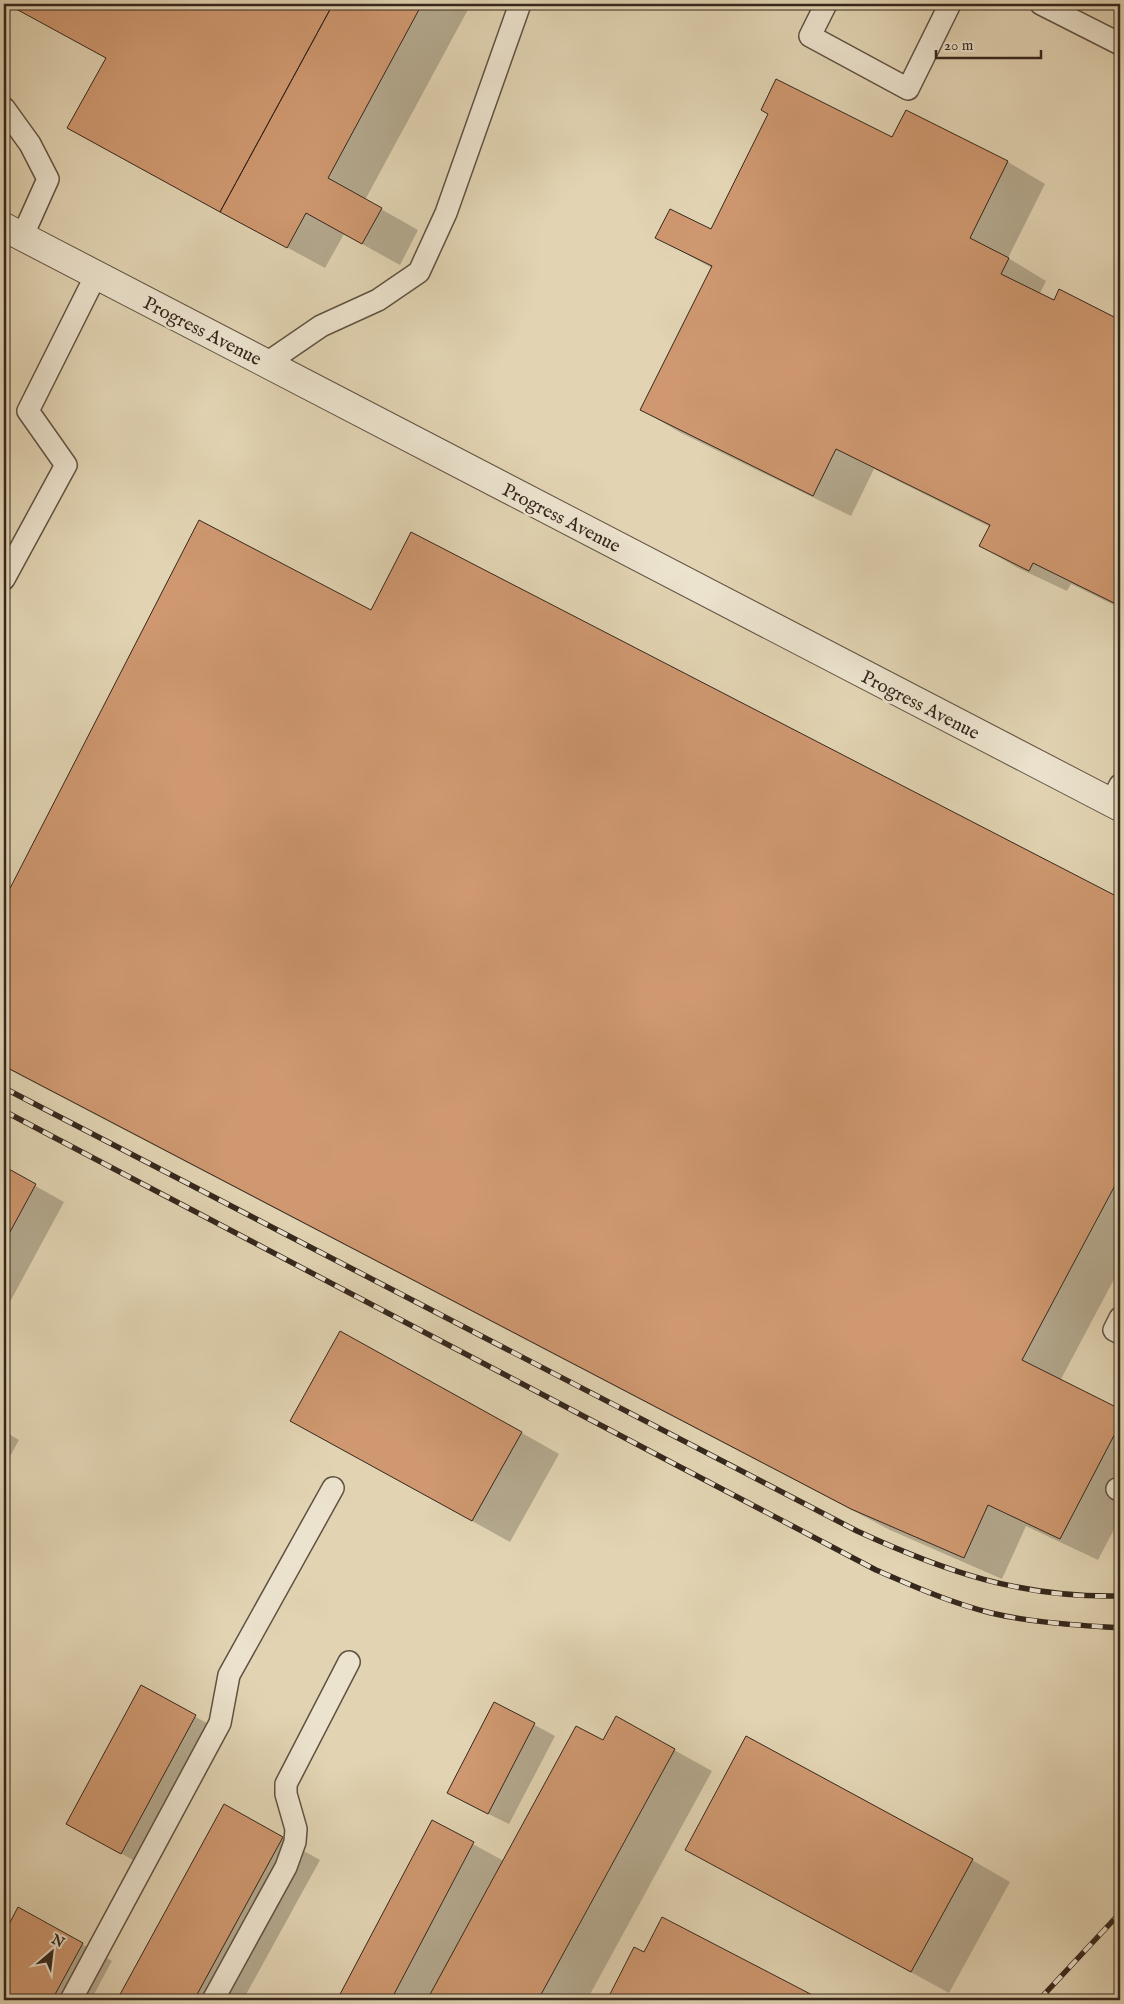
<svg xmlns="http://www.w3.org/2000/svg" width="1124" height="2004" font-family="'IM FELL English',serif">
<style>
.shadow{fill:#0003}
.building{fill:#cf9870;stroke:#35271d}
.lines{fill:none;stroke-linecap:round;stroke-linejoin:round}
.service-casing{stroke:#605242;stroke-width:24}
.minor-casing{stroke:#605242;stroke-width:30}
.service{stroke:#ece3ce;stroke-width:21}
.minor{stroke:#ece3ce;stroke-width:28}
.rail-casing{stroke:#35271d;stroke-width:5.5}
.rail{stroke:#ece3ce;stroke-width:4;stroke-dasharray:11;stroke-linecap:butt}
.labels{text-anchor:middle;stroke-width:5;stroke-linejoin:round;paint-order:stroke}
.street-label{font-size:19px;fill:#35271d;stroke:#ece3ce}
</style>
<rect width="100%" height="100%" fill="#e2d4b3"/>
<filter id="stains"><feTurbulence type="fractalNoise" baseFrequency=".004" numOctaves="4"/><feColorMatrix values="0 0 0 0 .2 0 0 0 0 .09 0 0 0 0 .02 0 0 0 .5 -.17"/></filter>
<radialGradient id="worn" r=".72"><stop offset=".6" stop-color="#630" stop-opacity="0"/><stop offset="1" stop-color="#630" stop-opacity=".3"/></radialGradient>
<!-- shadow -->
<path class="shadow" d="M7,4H471L365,200L418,230L400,265L344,234L325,268L106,149L107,58Z
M906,112L1008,162L1045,184L1008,258L1046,281L1039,295L1054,302L1060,291L1120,321V608L1071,584L1067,591L1018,568L980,546L990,527L874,469L851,516L679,432L642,410L712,268L657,238L712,230L893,139Z
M199,522L372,612L411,533L1120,900V1268L1060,1381L1120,1411V1518L1098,1560L1026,1526L1002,1579L890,1530L4,1067V903Z
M7,1170L64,1202L4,1313V1176Z
M4,1431L19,1440L4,1467Z
M522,1433L559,1454L510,1542L330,1442Z
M141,1687L225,1733L151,1870L97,1840Z
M494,1703L555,1736L509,1824L468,1804Z
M603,1742L674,1750L712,1771L587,2000H338L432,1822L504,1861Z
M224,1806L320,1860L243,2000H118Z
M686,1849L972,1860L1010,1882L949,1993Z
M19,1909L112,1961L91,2000H4V1936Z
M662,1919L819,2000H608L635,1949L644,1954Z"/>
<!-- building -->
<path class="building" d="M7,4H333L220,212L67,128L106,58Z
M333,4H422L328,178L382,208L362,244L306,213L287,248L220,212Z
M776,79L892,137L906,110L1008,161L970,238L1009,258L1001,274L1054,300L1059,289L1120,320V606L1033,563L1029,571L979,546L990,525L836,449L813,496L640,410L712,266L655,238L670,209L711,229L768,114L761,110Z
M199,520L371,610L411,532L1120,898V1176L1022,1360L1120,1409V1424L1060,1539L988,1505L964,1558L851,1509L4,1066V900Z
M7,1168L36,1184L4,1243V1173Z
M340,1331L522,1432L472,1521L290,1421Z
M141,1685L196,1715L121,1854L66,1824Z
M494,1702L535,1723L488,1814L447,1793Z
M616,1716L675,1749L538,2000H427L576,1726L603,1740Z
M746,1736L973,1859L911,1972L685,1850Z
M224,1804L283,1837L194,2000H117Z
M432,1820L474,1842L391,2000H337Z
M18,1907L83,1943L52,2000H4V1934Z
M662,1917L822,2000H607L634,1947L644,1952Z"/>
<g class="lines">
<!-- service casing -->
<g class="service-casing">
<path id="service" d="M826,4L810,36L908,89L950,4
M1041,4L1120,44
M4,108L30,144L48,179L22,237
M267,363L321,326L378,300L419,272L446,213L520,4
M4,579L66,465L28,411L96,275
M1111,802L1120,785
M1120,1318L1114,1330L1120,1333
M1117,1489L1120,1490
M71,2000L220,1723L229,1675L333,1488
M213,2000L286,1867L295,1842L296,1829L286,1794V1784L349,1662"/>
</g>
<!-- minor casing -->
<g class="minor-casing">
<path id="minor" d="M4,227L1120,807"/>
</g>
<!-- service -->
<use href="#service" class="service"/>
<!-- minor -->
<use href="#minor" class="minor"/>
<!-- rail casing -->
<g class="rail-casing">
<path id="rail" d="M4,1088L857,1531C946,1572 1021,1598 1120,1596
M4,1111L876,1570C913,1586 951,1603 991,1613C1034,1623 1077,1625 1120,1628
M1039,2000L1120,1913"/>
</g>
<!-- rail -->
<use href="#rail" class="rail"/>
</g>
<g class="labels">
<!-- street labels -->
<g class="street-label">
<text transform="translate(203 330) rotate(27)" y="7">Progress Avenue</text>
<text transform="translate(562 517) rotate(27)" y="7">Progress Avenue</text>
<text transform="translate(921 704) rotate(27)" y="7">Progress Avenue</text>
</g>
</g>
<!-- margin -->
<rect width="1124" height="2004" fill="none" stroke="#e2d4b3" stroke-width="20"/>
<rect x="5" y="5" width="1114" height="1994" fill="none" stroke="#35271d" stroke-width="2.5"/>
<rect x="10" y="10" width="1104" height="1984" fill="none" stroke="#35271d"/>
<!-- north arrow -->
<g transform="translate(52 1952) rotate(28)" stroke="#ece3ce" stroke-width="4" paint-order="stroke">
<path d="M0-4L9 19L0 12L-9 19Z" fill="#35271d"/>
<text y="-8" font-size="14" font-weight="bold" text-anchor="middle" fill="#35271d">N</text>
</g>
<!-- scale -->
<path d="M936 50v8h105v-8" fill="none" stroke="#35271d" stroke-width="2.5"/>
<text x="944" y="50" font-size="15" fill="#35271d" stroke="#ece3ce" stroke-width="4" paint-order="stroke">20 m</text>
<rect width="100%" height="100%" filter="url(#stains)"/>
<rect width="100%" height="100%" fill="url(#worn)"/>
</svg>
